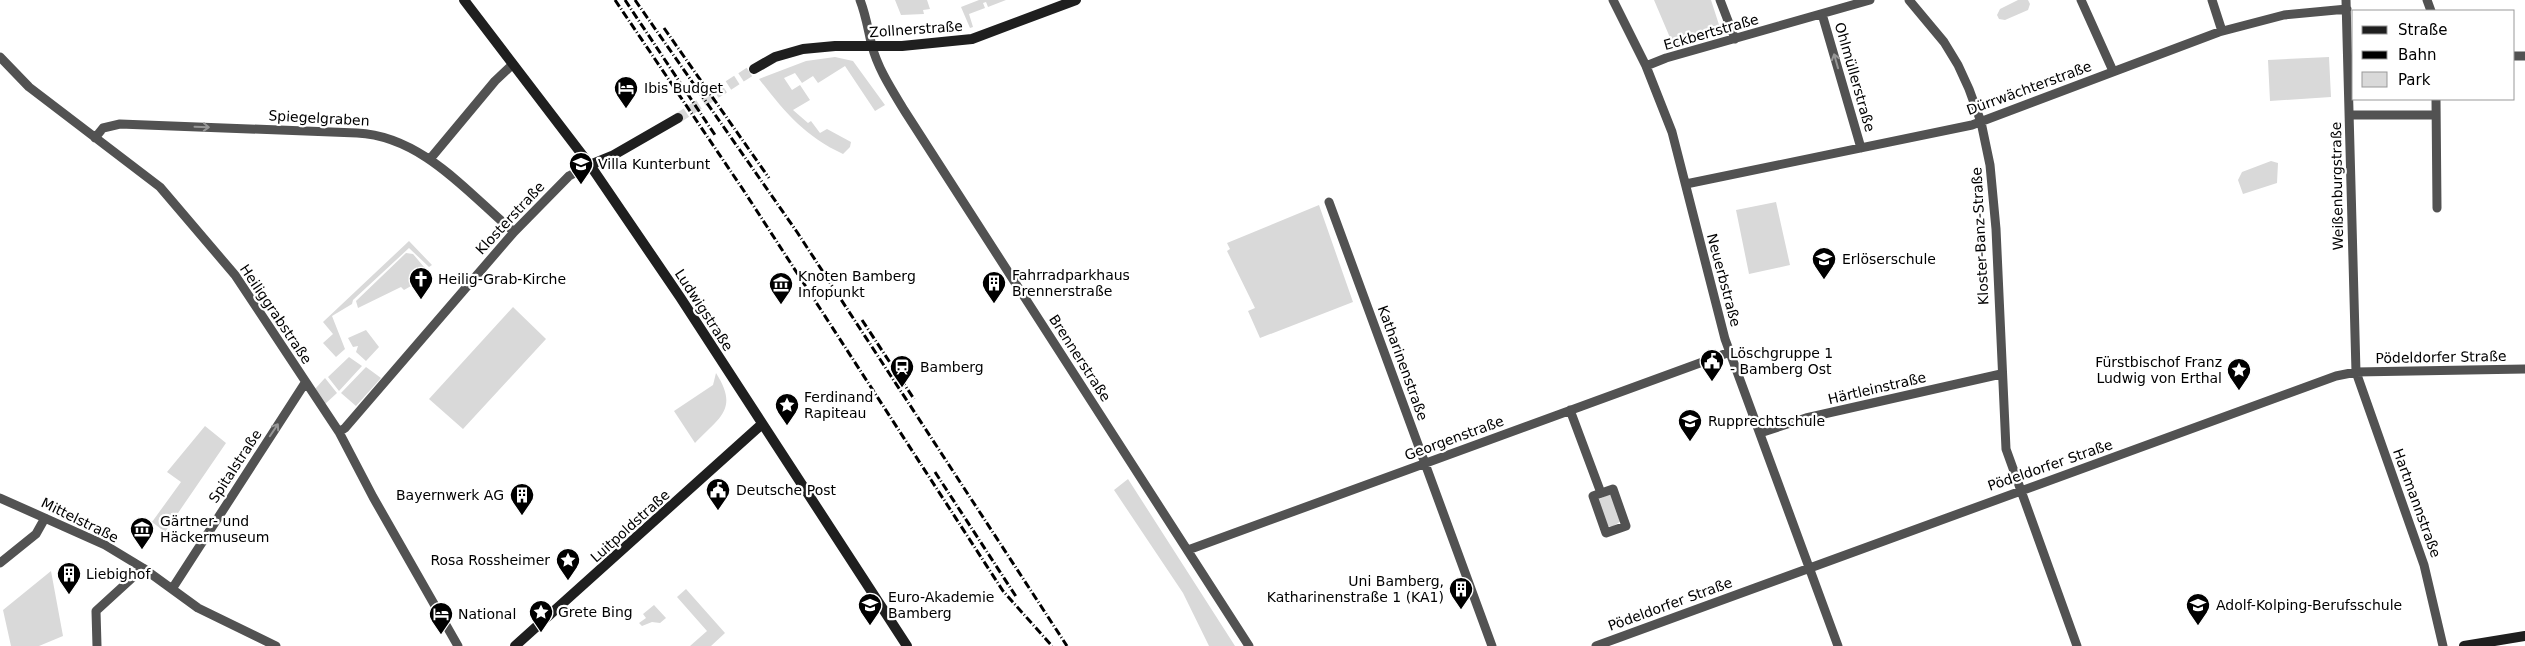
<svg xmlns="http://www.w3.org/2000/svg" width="2525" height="646" font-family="'DejaVu Sans',sans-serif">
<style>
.green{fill:#d9d9d9}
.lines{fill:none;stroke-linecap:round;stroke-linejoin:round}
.secondary-tunnel{stroke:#d9d9d9;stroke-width:10;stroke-dasharray:10 5;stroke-linecap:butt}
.street{stroke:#525252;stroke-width:9}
.secondary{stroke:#1f1f1f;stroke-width:10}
.rail{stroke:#000;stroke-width:3;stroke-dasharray:8 2.5 1 2.5;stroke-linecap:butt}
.oneway{stroke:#979797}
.labels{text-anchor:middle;stroke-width:4.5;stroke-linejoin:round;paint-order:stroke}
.street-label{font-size:14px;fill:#000;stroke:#fff}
.poi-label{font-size:14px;fill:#000;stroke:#fff;text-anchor:start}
</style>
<rect width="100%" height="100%" fill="#fff"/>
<!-- green -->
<path class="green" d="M895,0H927L930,9L923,10L924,14L901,15Z
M979,0H1006L988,7L986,2L983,3L985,8L969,14L973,27L970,28L961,7Z
M1654,0H1711L1721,31L1674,47Z
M2018,0H2028L2030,4L2028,10L2005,20L1999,19L1997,15L2000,9Z
M835,57L853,61L885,105L875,111L845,66L818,83L813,76L802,83L795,73L784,78L792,90L800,85L810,100L793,110L808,123L811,121L820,133L827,129L851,142L850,147L843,154C804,136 784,111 759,79L806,61Z
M2329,57L2331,97L2270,101L2268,60Z
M2271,161L2278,163L2277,183L2243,194L2238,180L2242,172Z
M1776,202L1790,265L1749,274L1736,210Z
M1319,205L1353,302L1260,338L1248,311L1255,308L1227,251L1230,249L1227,243Z
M409,241L432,265L429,267L409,248L353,300L352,304L332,316L345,349L336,357L323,343L333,334L323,322Z
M406,253L413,254L424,267L412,277L418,282L404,290L401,287L358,308L356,301Z
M513,307L546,339L463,429L429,399Z
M366,330L379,347L366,361L356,352L358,346L353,347L348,338Z
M349,357L362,366L339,391L328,377Z
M366,367L381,378L356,406L341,393Z
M716,373C739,409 720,417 695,443L674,411L713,385Z
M325,378L337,393L325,404L315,389Z
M205,426L226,443L165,532L152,522L181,482L167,472Z
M1128,479L1235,646H1209L1183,593L1114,490Z
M1609,494L1612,496L1621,521L1612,527L1607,526L1598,500Z
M51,571L63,636L39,646H11L3,610Z
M686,589L725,633L711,646H690L707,631L677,597Z
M654,605L666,618L660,623L652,622L642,626L639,623L646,618L643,614Z"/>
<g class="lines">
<!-- secondary-tunnel -->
<path class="secondary-tunnel" d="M678,118L754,69"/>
<!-- street -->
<path class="street" d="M860,0C866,15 868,30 872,46C878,69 892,90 904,110L1249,646
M1613,0L1646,66L1672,132L1725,339L1838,646
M1720,0L1735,39
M1909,0L1944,42L1958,65L1969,89L1981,122L1990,165L1996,229L2006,449L2077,646
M2081,0L2113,71
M2212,0L2222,31
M2346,0L2356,372L2424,565L2443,646
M2427,0L2431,11
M1822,14L1861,148
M2514,56H2525
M0,57L29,87L160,187L235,275L339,432L373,497L458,646
M1646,66L1666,58L1870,0
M2436,99L2437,208
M2349,115H2436
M95,138L103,128L120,124L357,133C422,136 468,193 514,232
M430,159L495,81L513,64
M1686,184L1972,125L2219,32L2284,15L2347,9
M1329,202L1492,646
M1570,410L1601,493
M339,432L345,428L514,232L569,176L590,165
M1760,433L1806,418L2001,374
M1613,489L1626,526L1606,533L1593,496Z
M0,498L105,545L143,568L198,608L276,646
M1188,550L1730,352
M0,563L36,534L45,518
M172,589L305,383
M97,646L96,611L143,568
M1596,646L2336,376L2356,372L2525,369"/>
<!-- secondary -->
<path class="secondary" d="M464,0L590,165L680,297L907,646
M754,69L775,57L803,49L835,46H902L972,39L1076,0
M590,165L612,156L678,118
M515,646L762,424
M2464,646L2525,636"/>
<!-- rail -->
<path class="rail" d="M615,0L742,188L1003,591L1052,646
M625,0L715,135
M635,0L797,232L1067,646
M664,28L769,178
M862,320L914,399
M935,472L1017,598"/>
</g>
<!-- one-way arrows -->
<defs><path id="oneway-shaft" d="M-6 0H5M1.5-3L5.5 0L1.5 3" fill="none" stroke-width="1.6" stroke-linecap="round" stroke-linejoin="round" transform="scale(1.25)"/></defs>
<g class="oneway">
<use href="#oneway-shaft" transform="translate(1836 61) rotate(-106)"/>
<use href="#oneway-shaft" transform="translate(202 127) rotate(2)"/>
<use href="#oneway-shaft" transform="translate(274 430) rotate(-56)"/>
</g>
<!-- icons -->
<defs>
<g id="hotel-pin" transform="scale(1.25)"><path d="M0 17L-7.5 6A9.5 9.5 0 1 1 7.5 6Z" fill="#000" stroke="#fff"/><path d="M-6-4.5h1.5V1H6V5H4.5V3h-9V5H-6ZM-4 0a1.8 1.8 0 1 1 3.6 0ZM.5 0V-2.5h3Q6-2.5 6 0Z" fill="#fff"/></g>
<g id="school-pin" transform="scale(1.25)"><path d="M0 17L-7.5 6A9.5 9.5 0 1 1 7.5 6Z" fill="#000" stroke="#fff"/><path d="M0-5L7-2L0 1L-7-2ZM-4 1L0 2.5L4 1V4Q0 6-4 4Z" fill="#fff"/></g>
<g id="church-pin" transform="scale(1.25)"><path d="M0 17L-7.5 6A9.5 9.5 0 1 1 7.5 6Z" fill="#000" stroke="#fff"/><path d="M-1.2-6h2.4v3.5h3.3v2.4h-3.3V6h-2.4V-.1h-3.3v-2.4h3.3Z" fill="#fff"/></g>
<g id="building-pin" transform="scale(1.25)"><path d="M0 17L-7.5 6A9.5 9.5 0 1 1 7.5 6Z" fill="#000" stroke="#fff"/><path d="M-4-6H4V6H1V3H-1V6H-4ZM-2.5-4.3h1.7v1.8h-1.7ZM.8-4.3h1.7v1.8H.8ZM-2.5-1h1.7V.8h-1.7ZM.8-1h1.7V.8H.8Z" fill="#fff"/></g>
<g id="museum-pin" transform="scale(1.25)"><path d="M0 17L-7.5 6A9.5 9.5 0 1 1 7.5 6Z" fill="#000" stroke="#fff"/><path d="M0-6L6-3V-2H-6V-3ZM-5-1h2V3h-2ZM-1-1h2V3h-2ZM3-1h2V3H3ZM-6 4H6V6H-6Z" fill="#fff"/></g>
<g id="civic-pin" transform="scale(1.25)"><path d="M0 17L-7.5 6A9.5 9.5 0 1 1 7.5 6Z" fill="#000" stroke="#fff"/><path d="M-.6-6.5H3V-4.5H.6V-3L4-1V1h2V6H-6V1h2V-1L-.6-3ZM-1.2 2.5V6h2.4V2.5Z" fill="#fff"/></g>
<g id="station-pin" transform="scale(1.25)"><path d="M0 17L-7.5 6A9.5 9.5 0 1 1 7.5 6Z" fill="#000" stroke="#fff"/><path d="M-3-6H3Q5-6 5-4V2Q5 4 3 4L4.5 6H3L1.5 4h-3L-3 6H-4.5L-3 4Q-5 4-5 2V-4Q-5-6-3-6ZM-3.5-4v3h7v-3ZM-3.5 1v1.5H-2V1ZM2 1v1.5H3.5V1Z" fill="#fff"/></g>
<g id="sight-pin" transform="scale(1.25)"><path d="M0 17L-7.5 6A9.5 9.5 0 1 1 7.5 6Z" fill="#000" stroke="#fff"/><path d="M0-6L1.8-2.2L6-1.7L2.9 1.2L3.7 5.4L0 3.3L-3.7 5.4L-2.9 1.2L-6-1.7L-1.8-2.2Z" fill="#fff"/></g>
<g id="university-pin" transform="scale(1.25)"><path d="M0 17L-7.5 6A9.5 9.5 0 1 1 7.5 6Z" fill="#000" stroke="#fff"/><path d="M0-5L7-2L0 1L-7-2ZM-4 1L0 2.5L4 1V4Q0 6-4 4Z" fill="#fff"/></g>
</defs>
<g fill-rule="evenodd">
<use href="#hotel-pin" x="626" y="88"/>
<use href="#school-pin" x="581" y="164"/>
<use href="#school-pin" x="1824" y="259"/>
<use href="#church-pin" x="421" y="279"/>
<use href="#building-pin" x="994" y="283"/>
<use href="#museum-pin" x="781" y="284"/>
<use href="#civic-pin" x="1712" y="361"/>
<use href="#station-pin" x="902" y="367"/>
<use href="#sight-pin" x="2239" y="370"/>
<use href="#sight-pin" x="787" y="405"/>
<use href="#school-pin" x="1690" y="421"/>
<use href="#civic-pin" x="718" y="490"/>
<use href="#building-pin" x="522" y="495"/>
<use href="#museum-pin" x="142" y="529"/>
<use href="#sight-pin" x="568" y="560"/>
<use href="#building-pin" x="69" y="574"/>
<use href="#building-pin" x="1461" y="589"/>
<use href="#university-pin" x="870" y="605"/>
<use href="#school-pin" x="2198" y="605"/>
<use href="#sight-pin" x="541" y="612"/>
<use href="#hotel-pin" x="441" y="614"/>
</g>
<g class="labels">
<!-- street labels -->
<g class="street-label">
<text transform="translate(916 29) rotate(-4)" y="5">Zollnerstraße</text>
<text transform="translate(1711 32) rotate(-16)" y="5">Eckbertstraße</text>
<text transform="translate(1855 77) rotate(74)" y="5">Ohlmüllerstraße</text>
<text transform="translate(2029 88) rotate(-20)" y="5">Dürrwächterstraße</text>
<text transform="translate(319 118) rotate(3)" y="5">Spiegelgraben</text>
<text transform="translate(2337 186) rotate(-91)" y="5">Weißenburgstraße</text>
<text transform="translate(510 218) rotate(-47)" y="5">Klosterstraße</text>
<text transform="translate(1980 236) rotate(-93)" y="5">Kloster-Banz-Straße</text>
<text transform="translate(1724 280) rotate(75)" y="5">Neuerbstraße</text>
<text transform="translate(704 310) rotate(57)" y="5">Ludwigstraße</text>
<text transform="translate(276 314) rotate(56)" y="5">Heiliggrabstraße</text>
<text transform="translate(2441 357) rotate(-1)" y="5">Pödeldorfer Straße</text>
<text transform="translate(1080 358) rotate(57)" y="5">Brennerstraße</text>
<text transform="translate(1403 363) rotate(70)" y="5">Katharinenstraße</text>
<text transform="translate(1877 388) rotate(-13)" y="5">Härtleinstraße</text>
<text transform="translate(1454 438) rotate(-20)" y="5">Georgenstraße</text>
<text transform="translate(2050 465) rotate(-19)" y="5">Pödeldorfer Straße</text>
<text transform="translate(235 466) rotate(-57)" y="5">Spitalstraße</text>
<text transform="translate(2417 503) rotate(70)" y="5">Hartmannstraße</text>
<text transform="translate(80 520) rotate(26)" y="5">Mittelstraße</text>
<text transform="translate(630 526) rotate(-42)" y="5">Luitpoldstraße</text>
<text transform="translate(1670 604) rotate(-20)" y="5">Pödeldorfer Straße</text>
</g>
<!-- poi labels -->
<g class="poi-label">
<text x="644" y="93">Ibis Budget</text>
<text x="598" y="169">Villa Kunterbunt</text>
<text x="1842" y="264">Erlöserschule</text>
<text x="1012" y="280">Fahrradparkhaus<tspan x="1012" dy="16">Brennerstraße</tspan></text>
<text x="798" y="281">Knoten Bamberg<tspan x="798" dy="16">Infopunkt</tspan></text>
<text x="438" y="284">Heilig-Grab-Kirche</text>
<text x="1730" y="358">Löschgruppe 1<tspan x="1730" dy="16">- Bamberg Ost</tspan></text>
<text x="2222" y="367" text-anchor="end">Fürstbischof Franz<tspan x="2222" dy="16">Ludwig von Erthal</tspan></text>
<text x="920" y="372">Bamberg</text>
<text x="804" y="402">Ferdinand<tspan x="804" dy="16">Rapiteau</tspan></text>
<text x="1708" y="426">Rupprechtschule</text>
<text x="736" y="495">Deutsche Post</text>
<text x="504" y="500" text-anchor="end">Bayernwerk AG</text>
<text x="160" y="526">Gärtner- und<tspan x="160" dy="16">Häckermuseum</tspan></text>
<text x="550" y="565" text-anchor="end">Rosa Rossheimer</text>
<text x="86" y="579">Liebighof</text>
<text x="1444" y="586" text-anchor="end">Uni Bamberg,<tspan x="1444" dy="16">Katharinenstraße 1 (KA1)</tspan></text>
<text x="888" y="602">Euro-Akademie<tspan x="888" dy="16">Bamberg</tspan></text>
<text x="2216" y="610">Adolf-Kolping-Berufsschule</text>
<text x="558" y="617">Grete Bing</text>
<text x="458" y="619">National</text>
</g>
</g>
<!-- legend -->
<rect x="2352" y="10" width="162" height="90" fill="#ffffff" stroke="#999999"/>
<rect x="2362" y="26" width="25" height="8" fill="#1f1f1f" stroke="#999999"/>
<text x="2398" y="35" font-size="15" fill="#000000">Straße</text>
<rect x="2362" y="51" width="25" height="8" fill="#000000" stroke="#999999"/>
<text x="2398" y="60" font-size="15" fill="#000000">Bahn</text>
<rect x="2362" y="72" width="25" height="15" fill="#d9d9d9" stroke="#999999"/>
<text x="2398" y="85" font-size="15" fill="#000000">Park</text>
</svg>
